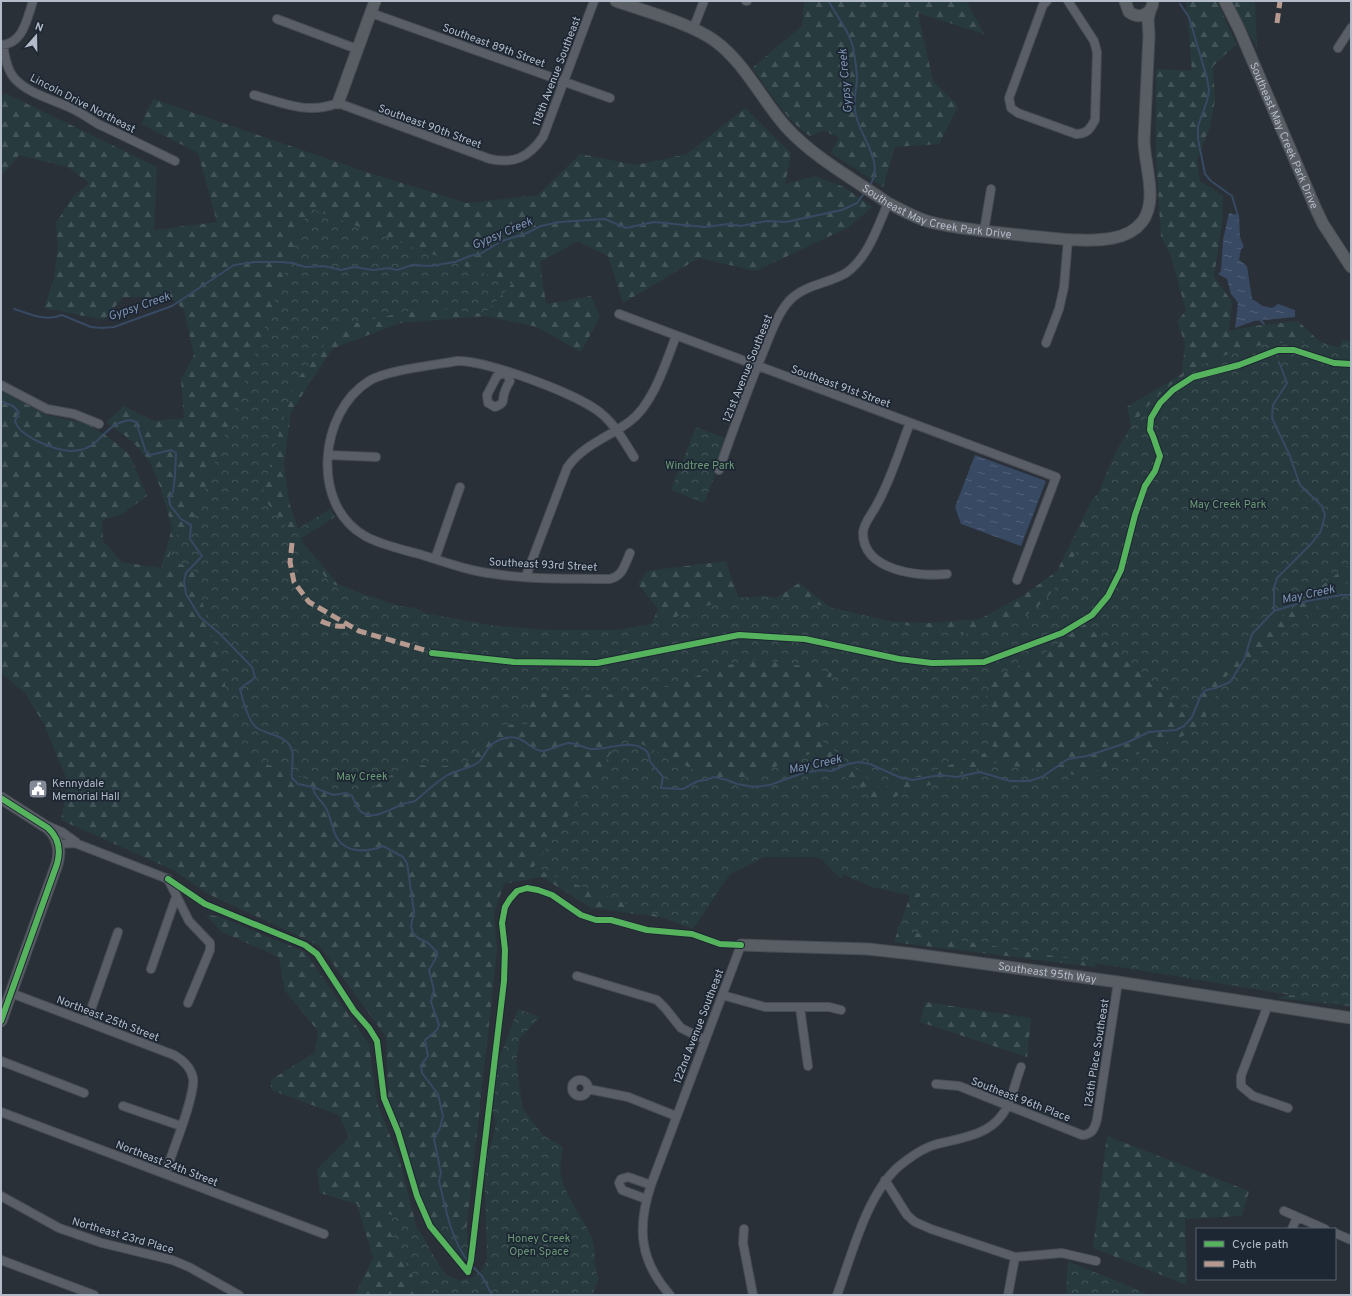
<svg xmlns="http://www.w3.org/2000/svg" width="1352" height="1296" font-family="Overpass,sans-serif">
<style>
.forest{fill:url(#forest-firs)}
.park{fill:url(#park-crowns)}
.water{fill:url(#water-ripples)}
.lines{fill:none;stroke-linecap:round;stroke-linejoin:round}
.stream{stroke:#384963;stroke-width:2}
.street-casing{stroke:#484c53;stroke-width:10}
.secondary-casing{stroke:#484c53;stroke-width:13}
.street{stroke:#5a5e66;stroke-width:8}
.secondary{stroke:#595d64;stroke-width:11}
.quiet{stroke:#b69a8f;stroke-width:5;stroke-dasharray:10 5;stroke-linecap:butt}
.cycleway-casing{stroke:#1d2633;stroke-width:8}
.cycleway{stroke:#56b35d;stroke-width:6}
.labels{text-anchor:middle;stroke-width:3.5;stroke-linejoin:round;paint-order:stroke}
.street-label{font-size:11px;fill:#b4bcc9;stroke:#1d2633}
.park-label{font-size:11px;fill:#6b9a76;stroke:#1d2633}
.poi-label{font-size:11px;fill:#b4bcc9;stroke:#1d2633;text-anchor:start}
.water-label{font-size:12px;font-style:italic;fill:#7c92b1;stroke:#1d2633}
</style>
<defs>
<pattern id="forest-firs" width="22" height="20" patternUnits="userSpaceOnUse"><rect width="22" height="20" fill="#273a3e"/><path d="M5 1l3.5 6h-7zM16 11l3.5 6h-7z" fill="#445559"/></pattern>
<pattern id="park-crowns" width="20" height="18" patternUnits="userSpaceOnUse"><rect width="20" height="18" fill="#273a3e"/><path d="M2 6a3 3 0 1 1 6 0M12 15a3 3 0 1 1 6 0" fill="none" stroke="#445559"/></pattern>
<pattern id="water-ripples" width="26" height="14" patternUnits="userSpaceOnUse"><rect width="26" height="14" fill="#384963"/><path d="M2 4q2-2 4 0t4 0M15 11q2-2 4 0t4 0" fill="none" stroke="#526178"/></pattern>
</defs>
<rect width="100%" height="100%" fill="#2a3038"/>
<!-- forest -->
<path class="forest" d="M804,1H966L984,34L918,13L933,81L958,106L939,144L895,147L883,187L831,153L839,137L824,131L810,136C787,121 768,90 752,68L802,26Z
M1186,1H1217L1236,44L1213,66L1215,101L1209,129L1197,160L1200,181L1223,196L1222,224L1214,276L1232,302L1229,331L1254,326L1298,321L1320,342L1351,352V768L1096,949L1095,967L894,942L910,896L814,856L729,858L689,921L591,908L542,877L504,884L494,913L497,951L463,1260L435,1226L421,1196L401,1129L388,1098L386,1037L320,946L208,894L173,870L61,820L68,782L44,724L25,693L1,673L2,645L1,391L47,415L88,424L111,439L130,455L147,496L122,514L102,520L103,541L122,562L161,568L172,528L161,489L150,462L132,441L106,422L124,406L154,421L184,418L181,379L194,355L184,310L170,297H123L104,320L44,308L54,279L58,246L56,223L72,198L89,183L68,167L19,155L1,176V97L5,93L157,167L154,230L217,222L198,153L141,124L153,99L366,172L467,203L538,195L580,154L636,165L687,154L745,108L791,153L785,184L815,176L844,187L872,207L849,227L756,271L699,258L623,303L608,256L578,241L540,262L546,304L591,296L600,317L581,352L537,327L486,316L400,323L332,349L291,412L284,464L289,502L303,543L338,584L384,604L416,608L460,633L647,635L658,609L638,584L647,571L726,561L738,597L776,598L799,583L830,607L877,621L930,623L980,619L1024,595L1057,571L1093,498L1121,478L1135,444L1127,407L1182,374L1185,343L1177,321L1186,311L1171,256L1161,236L1156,158V69L1192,71Z
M1231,1H1255L1257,47Z
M205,914L220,917L305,952L369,1044L377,1103L399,1158L416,1225L380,1211L422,1295H353L357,1291L373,1258L357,1204L320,1193L317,1169L349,1137L339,1115L271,1090V1080L315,1052L318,1031L285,991L279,957L222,932Z
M1351,943V1006L1276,998L1323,988Z
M925,1002L1031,1018L1027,1057L920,1022Z
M1107,1136L1249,1191L1242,1216L1185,1219L1187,1285L1093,1248Z"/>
<!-- park -->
<path class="park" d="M309,208L512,284L484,314L427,307L338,327L296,381L278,436L262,496L291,533L330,509L335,517L297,541L330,583L418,612L497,626L548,630H618L662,622L703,607L731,599L763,596L797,600C826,607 856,613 885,620C919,628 953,639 988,631C1081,610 1082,510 1122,441C1144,403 1180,372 1220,357C1259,342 1300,338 1340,347L1342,339L1351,342V569L1347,566L1214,670L1190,719L1083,622C1056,649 1025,667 988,677L989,695L986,696L993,750L880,789L818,737L832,673L783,662L755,660L728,665L668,686L635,693L602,695L528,693L529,724L493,725L464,766L406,765L358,798L245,756L193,568L168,560L179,529L189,532Z
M696,427L729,440L704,503L671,490Z
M1348,582L1351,584V1005L896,930L921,894L907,891L904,894L872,887L844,875L841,879L823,861L825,857H764L730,874L693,929L533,868L623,735L725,785L815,752L877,803L994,763L1083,776L1200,729L1224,678Z
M518,1009L540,1017L520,1038L516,1062L523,1109L543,1135L563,1147C562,1156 559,1167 561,1175C566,1200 585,1218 593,1242C597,1254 592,1266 599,1278L592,1295H422L379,1210L416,1225L441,1268L447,1275L459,1280L472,1278L483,1269L487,1258L484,1164C486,1149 497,1137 495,1121C494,1111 488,1103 486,1094Z
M440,1217L467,1228L468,1254L465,1260H461L457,1258L438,1224Z
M1068,1261L1150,1295H1066Z"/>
<!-- water -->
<path class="water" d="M1229,213L1239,215L1240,237L1244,247L1241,249L1239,260L1247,266L1252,299L1263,306L1272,308L1278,304L1295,310V317L1254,321L1235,328L1238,303L1231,294L1227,279L1218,274L1221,271L1223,240Z
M975,455L1046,481L1021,546L961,524L955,507Z"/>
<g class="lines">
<!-- stream -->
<path class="stream" d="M829,1C835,15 846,26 851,41C855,51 856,65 857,77C857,88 853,99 855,110C857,134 886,161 870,185
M1180,4L1189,17L1207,78L1209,90L1207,101L1198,126V139L1205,174L1211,181L1232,196L1238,216
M14,309C31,314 45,322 62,315L91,327L101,328L114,327L172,306L234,265L255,262H280L293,263L305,267L324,266L341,270L354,267L373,270L389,268L397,270L412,265L430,266L455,262L470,256L480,254L502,241L527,233L541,226L560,222L605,219L626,228L654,222L705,227L728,224L741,226L767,221L786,222L842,210L857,203L865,192
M1259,318L1264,324
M1,401L13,406L19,412L15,421C18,431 28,436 37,441C57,450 79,458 97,441C108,430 115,422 130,420L136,422L146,452L150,455L171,450L176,453L175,476L173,492L169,498L170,505L181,519L191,525L190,539L202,556L186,573L184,581L186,594L200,617L220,634L252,667L255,677C251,683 245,683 240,689C242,698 249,723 257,728C268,735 287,735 292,750C294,757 291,770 292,778L298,784L313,787L333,795L346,793L352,796C355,802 357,810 363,813C376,820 392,808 403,804C407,802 411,803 415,801C425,793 435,783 446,776C456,770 469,769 479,762C486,756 485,746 499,740C525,730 527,751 543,751C552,750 560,744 569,743C578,743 585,749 592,749C609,750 630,738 645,750C649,752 649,757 650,761C651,764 660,773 663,777L661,788L683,789L698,781L706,780L714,777L727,780L737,784L754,787L770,785L803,773L821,770L832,771L848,764L859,762L870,764L899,777L912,780L940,775L957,777L980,772L1010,781H1029L1042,777L1068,759L1087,756L1126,743L1149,732L1176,730L1184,726L1192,717L1201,695L1206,690L1216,688L1230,682L1244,660L1252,634L1274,611L1307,601L1342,595H1351
M1274,611V588L1277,578L1312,543L1321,531L1325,515L1322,506L1300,485L1290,456L1272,418L1273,405L1287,383L1279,362
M313,788C314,797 322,800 326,808C331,818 332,829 337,838C347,854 368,852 383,846L403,857L407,863L414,912L411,926L413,933L418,938L428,943L437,952V956L429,970L434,990L431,1002L439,1025L437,1030L425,1040L428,1056L421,1065L422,1073L438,1094L443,1116L440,1128L434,1139L441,1173L439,1181C445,1206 451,1240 468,1261
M473,1267L482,1276L492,1295"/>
<!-- street casing -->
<g class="street-casing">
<path id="street" d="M746,1H747
M1047,1L1043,5L1009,98L1011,108L1018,113L1076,134C1087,134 1090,129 1095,120L1097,52L1094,41L1068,1
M371,13L610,98
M277,19L357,49
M693,29L704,1
M1,45C23,44 27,19 33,1
M3,45C5,57 7,70 15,79C30,95 56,100 75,110C83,114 90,119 98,124C124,136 150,149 175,161
M1338,48L1351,28
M254,95C284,103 307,115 338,103L490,159C514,164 528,158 543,137L594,1
M984,231L991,189
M619,314L1056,477L1017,580
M1046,343L1059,309L1064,287L1068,239
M506,372L510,381C508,384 506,388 505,391C501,401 507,402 495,407L488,403L487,395L497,376Z
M1,385L47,409L74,414L99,424
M910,423C899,451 891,480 876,506C872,514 863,524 863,533C863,571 919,577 947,574
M328,455L376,457
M719,470C733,430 748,389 764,350C771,333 777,315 789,301C805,284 828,284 846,273C868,258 878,226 888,203
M630,553C625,564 623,576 610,579C572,578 532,580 495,574C469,571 444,562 419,554C401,549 381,545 365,536C310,505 319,412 369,381C386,370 435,365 457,361C486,360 582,395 603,415C616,426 625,443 634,457
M435,559L460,487
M526,576L567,468C581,446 609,437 629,422C653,405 666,362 676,336
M48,826L62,832L76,842
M58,844L75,843L168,879L189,921L210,943V950L188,1003
M151,969L176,897
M577,976L657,1000L665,1008L681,1028L705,1040
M11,993L174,1055C183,1060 191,1068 193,1078C196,1095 171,1155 165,1174
M722,995L765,1007H829L841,1010
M1268,1005L1241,1076V1086L1253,1096L1288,1108
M800,1008L808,1066
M87,1021L118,932
M1,1061L84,1093
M572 1088a8 8 0 1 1 16 0a8 8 0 1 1-16 0Z
M936,1084L959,1086L1082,1135C1092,1135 1095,1128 1097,1119L1118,982
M588,1089L628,1097L676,1116
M123,1106L181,1126
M1,1112L324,1234
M885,1180L907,1215L915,1222L931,1229L1015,1257L1062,1253L1096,1261
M1,1196L59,1228L102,1243L172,1260L189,1267L239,1295
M646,1199L622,1190L619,1183L621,1179L628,1177L651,1185
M1284,1211L1325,1229
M744,1229L743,1243L753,1295
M1292,1229L1297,1217
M1335,1233L1351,1240
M1,1260L94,1295
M670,1295C639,1260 637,1227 651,1185L741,945
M837,1295C852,1255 866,1196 898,1167C909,1158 921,1149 934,1145C958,1138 986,1137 1002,1115C1012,1102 1015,1082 1021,1067
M1008,1295L1015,1257"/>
</g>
<!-- secondary casing -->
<g class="secondary-casing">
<g id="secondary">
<path id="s1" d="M616,1C645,11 692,24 715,41C745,63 762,100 786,127C813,157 855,180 888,203C902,210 915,218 930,222C962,230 996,232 1029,236C1056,238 1086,243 1113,238C1124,236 1135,231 1142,222C1159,200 1144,165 1144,140L1149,36L1148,19L1150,11"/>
<path d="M1125,1L1129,12C1140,20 1152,14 1153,1"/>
<path id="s2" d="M1225,1L1239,29L1315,207L1323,224L1351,267"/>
<path d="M338,103L375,1"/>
<path d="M1,798L48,828C59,838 61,850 57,864L1,1021"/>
<path id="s3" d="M741,945L868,949L913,954L1118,982L1351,1018"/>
</g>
</g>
<!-- street -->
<use href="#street" class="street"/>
<!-- secondary -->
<use href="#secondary" class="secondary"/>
<!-- quiet -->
<path class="quiet" d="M1277,23L1280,1
M292,543L290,562L294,582L309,602L359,631L435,653
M321,621C331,626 339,627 350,626"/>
<!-- cycleway casing -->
<g class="cycleway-casing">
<path id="cycleway" d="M432,653L514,662L597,663L739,635L805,639L899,659L932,663L984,662L1062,633L1092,615L1108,596L1121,570L1135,515L1145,486L1155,471L1160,456C1156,447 1155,439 1150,430L1151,418L1160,403L1173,390L1193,377L1239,365L1278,350H1294L1334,363L1351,364
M1,798L48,828C59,838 61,850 57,864L1,1021
M168,879L205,904L305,945L317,954L354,1011L369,1028L377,1041L384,1098L398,1132L417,1196L430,1226L468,1272
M468,1272L471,1260L504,981L505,950L502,923L505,907L510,899L517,891L527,888L538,890L552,895L581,915L596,920H611L647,930L692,934L720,944L741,945"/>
</g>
<!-- cycleway -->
<use href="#cycleway" class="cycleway"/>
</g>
<!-- icons -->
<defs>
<g id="civic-square" transform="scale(1)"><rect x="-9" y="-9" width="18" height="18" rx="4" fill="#848b96" stroke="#1d2633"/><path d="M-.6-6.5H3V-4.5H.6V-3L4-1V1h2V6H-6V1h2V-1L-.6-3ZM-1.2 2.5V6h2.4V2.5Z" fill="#fff"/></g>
</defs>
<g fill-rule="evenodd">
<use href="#civic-square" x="38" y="789"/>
</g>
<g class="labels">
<!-- street labels -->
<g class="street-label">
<text transform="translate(494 45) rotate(20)" y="4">Southeast 89th Street</text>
<text transform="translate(556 71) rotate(-69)" y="4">118th Avenue Southeast</text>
<text transform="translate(83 103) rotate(27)" y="4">Lincoln Drive Northeast</text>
<text transform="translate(430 126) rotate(20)" y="4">Southeast 90th Street</text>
<text dy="4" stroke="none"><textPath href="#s2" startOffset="147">Southeast May Creek Park Drive</textPath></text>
<text dy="4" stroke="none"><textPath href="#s1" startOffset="396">Southeast May Creek Park Drive</textPath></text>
<text transform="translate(747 368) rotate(-68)" y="4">121st Avenue Southeast</text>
<text transform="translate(841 386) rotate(20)" y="4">Southeast 91st Street</text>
<text transform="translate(543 564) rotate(3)" y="4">Southeast 93rd Street</text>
<text dy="4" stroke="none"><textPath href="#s3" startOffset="308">Southeast 95th Way</textPath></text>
<text transform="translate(108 1018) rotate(21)" y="4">Northeast 25th Street</text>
<text transform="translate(698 1026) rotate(-69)" y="4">122nd Avenue Southeast</text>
<text transform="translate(1096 1053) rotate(-81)" y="4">126th Place Southeast</text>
<text transform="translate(1021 1099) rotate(21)" y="4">Southeast 96th Place</text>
<text transform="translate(167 1163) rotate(21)" y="4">Northeast 24th Street</text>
<text transform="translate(123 1235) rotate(16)" y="4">Northeast 23rd Place</text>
</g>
<!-- park labels -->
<g class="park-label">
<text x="700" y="469">Windtree Park</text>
<text x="1228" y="508">May Creek Park</text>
<text x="362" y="780">May Creek</text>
<text x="539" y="1242">Honey Creek<tspan x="539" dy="13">Open Space</tspan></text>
</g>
<!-- poi labels -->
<g class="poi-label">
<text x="52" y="787">Kennydale<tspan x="52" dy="13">Memorial Hall</tspan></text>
</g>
<!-- water labels -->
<g class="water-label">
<text transform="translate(845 81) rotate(-95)" y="4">Gypsy Creek</text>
<text transform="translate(502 233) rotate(-23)" y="4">Gypsy Creek</text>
<text transform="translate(139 306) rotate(-19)" y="4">Gypsy Creek</text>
<text transform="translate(1308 594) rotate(-12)" y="4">May Creek</text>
<text transform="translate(815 764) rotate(-12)" y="4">May Creek</text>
</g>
</g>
<!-- border -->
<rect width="1352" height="1296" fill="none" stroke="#b4bcc9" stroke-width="4"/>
<!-- legend -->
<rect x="1196" y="1228" width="140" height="52" fill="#1d2633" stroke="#59626f"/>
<rect x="1204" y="1241" width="20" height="6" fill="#56b35d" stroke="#59626f"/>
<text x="1232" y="1248" font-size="12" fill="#b4bcc9">Cycle path</text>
<rect x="1204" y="1261" width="20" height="6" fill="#b69a8f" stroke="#59626f"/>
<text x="1232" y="1268" font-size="12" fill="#b4bcc9">Path</text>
<!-- north arrow -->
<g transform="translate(36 36) rotate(20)" stroke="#1d2633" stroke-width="3" paint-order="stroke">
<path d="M0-3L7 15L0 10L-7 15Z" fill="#b4bcc9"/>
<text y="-6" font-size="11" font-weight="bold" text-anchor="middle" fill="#b4bcc9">N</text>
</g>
</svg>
